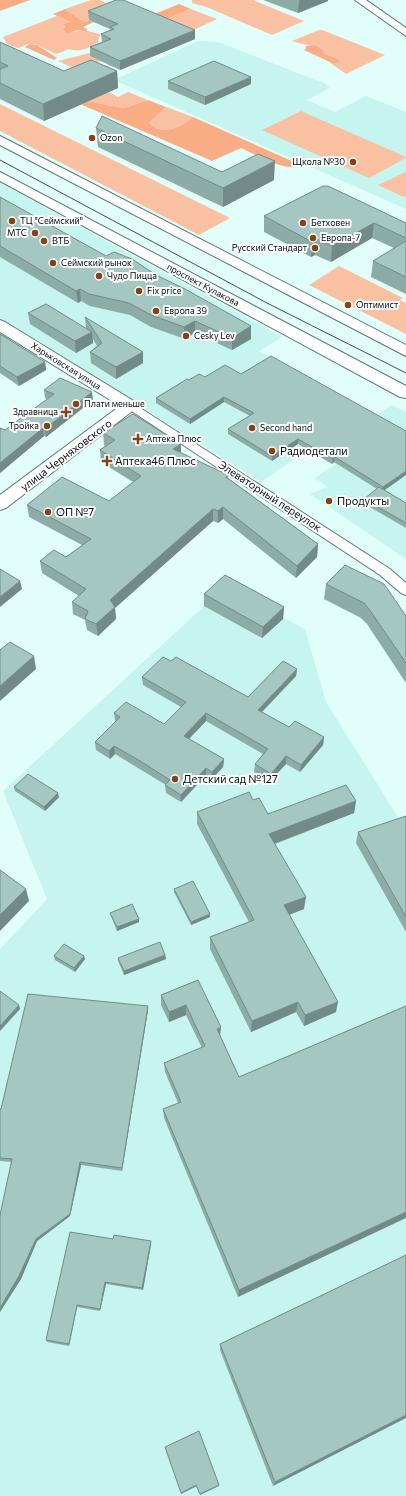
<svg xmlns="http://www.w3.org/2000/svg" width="406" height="1496" font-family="Commissioner,sans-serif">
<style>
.built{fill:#c6f4ee}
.green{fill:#fac0a2}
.forest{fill:#faad85}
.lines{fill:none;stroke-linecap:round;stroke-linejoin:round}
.minor-casing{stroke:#5a7b77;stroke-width:2}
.tertiary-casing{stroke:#5a7b77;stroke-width:2}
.secondary-casing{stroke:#5a7b77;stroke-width:2}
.primary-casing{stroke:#5a7b77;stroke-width:2}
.minor{fill:#fff;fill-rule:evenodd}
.tertiary{fill:#fff;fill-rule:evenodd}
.secondary{fill:#fff;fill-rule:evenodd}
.primary{fill:#fff;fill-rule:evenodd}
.tram{stroke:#41514f;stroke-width:1}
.wall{fill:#8daba7}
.shaded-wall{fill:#738b88}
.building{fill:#a4c7c2;stroke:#738b88}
.poi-dot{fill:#854117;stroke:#fff;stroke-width:1.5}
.labels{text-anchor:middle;stroke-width:4;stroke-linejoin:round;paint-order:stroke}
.far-poi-label{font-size:9px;fill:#030e0d;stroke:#fff;text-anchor:start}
.far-street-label{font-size:9px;fill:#030e0d;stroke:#fff}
.poi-label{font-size:11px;fill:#030e0d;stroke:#fff;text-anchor:start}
.street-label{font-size:11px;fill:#030e0d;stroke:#fff}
</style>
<rect width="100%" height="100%" fill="#e1fefa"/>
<!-- built -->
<path class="built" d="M198,41L218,42L326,84L330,88L307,100L335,112L366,96L406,112V209L114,80Z
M0,183L282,337L259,351L366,410L261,482L0,318Z
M392,405L406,412V559L310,494L327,487L315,478L337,463L328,450Z
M225,587L305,629L326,702L406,830V1496H0V949L47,899L3,791Z"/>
<!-- green -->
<path class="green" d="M91,0H100L112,7L84,22L65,9Z
M192,0H253L304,21L272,35L209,8L192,3Z
M191,9L217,19L187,33L156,23Z
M57,16L72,22L62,28L73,32L83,30L100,34L98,42C90,48 78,53 69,49L56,54L35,44H28L18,48L7,44L3,37Z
M319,30H322L385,55L346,74L329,62L334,64L340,62L339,59L321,53L324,50C314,45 304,45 292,41Z
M90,53L91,56L101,61L80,71L58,61Z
M109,92L118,97L128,92L148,100L124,108L87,101Z
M0,104L230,218L199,235L0,131Z
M166,107L193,117C179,127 163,137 149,123Z
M301,111L406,157V158L369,178L262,130Z
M406,172V196L404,197L378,185Z
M339,266L403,298L400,300L406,303V334L309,285Z"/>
<!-- forest -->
<path class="forest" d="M0,0H30L0,11Z
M179,4L191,9L151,25L140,20Z
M65,9L84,22L89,20L94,22L83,27L87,29V31L79,30L67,33L62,28L65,27L64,24L71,22L53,14Z
M29,44L37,45L57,58L54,60L25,47Z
M314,45L324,50L322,53L339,59L340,62L334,64L304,50L306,49V46Z
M148,100L166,107L149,123C163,137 180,127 193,117L303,166C283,172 259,156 241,148L212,161L80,104L87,101L124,108Z"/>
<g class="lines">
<!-- minor casing -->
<g class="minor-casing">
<path id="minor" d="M131,402L390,569L406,583V595L401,593L380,575L127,408L125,406Z"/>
</g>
<!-- tertiary casing -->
<g class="tertiary-casing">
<path id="tertiary" d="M355,0H366L406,28V36Z"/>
</g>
<!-- secondary casing -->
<g class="secondary-casing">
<path id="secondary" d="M0,320L5,322L137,403L139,406L6,508L0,510V495L120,406L0,332Z"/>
</g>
<!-- primary casing -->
<g class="primary-casing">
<path id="primary" d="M0,136L406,345V356L0,145Z
M0,172L406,386V398L400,397L0,181Z"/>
</g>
<!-- minor -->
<use href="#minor" class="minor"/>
<!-- tertiary -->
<use href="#tertiary" class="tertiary"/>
<!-- secondary -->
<use href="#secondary" class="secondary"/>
<!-- primary -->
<use href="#primary" class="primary"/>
<!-- tram -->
<path class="tram" d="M0,160L267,303L406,373"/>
</g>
<!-- wall -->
<path class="wall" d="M263,0H328V1L298,13Z
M88,11L195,39L120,70L90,56V47L102,42L101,34L110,30V29L89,20Z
M0,42L64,71H117L118,88L44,121L0,99Z
M168,81L251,84L205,105L168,89Z
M96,128L222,172L274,180L223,207L98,147Z
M0,197L251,339L232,350L195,333L185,339L151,327L130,315L90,306L81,301L78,303L0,257Z
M264,216L406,223V294L371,277L373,261L394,248L372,238L331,262L315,255L311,257L264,232Z
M28,313L86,328L85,317L143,363L116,379L91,363L90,352L97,346L93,339V343L76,353L30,324Z
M0,334L45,362L46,370L19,386L0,373Z
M241,374L406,431L384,491L406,503V528L363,503L364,499L377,489L334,462L332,464L298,444L272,461L228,434V429L250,416L224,402L190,424L156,403V398L189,380L205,377Z
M44,390L93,400L46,437L44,436L0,473V428L5,430L47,399L45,398Z
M103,433L181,444V453L228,475V478L318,544L317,557L296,578L223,519L218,523L213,521L115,608L116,619L98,636L87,630L85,620L73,614L72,602L79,596L42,573L40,561L66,557L82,545L29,517L27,505L109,501L133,482L101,462L100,450L105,446L104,445Z
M326,584L406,616V683L367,624L361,618L324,599Z
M204,594L284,607L283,619L262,638L204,606Z
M171,661L248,697L297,669L296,676L262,712L289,727L324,737L323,745L300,772L286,764L270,781L254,772L255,764L263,754L206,721L189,739L224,759L223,767L212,779L206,775L181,802L166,793L165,785H166L115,754L110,759L96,750L95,742L116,722L115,721L114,713L164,724L181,707L143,685L142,677Z
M14,787L59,797L45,811L15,791Z
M253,800L268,814L356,801L354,813L275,844L304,909L289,915L336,1012L304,1026L296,1012L251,1032L210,949V937L249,922L197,824V812Z
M406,816V932L356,843L358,832Z
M174,889L210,917L191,925L174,892Z
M110,913L139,922L117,931L111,916Z
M165,955L166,959L124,975L118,961V958Z
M54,956L85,959L75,972L55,960Z
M198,980L220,1036L239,1077L406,1006L238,1297L164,1118L163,1109L178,1103L165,1072L164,1063L202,1048L186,1015L169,1022L161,1005V995Z
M148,1010L122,1171L81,1165L70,1216L37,1241L21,1279L0,1312V1215L12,1162L0,1161V1109H1Z
M113,1239L151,1244L143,1290L106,1284L100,1311L77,1307L69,1346L47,1342L46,1340Z
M406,1255L273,1486L220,1350V1344Z"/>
<!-- shaded-wall -->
<path class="shaded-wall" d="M300,0H328V1L298,13L299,1Z
M195,30V39L120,70V61Z
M117,71L118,88L44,121L43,104Z
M251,77V84L205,105V97Z
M275,161L274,180L223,207V188Z
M374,223L372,238L331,262L332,246Z
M317,239L315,255L311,257L312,242Z
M80,289L81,301L78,303L76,291Z
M195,321V333L185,339L184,327Z
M251,326V339L232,350V338Z
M92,332L93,343L76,353L75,341Z
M143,352V363L116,379V367Z
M45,362L46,370L19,386L17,377Z
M92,392L93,400L46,437L45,429Z
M224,397V402L190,424V419Z
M43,428L44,436L0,473V463Z
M298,439V444L272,461V456Z
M181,444V456L173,449Z
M335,457L334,462L332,464L333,459Z
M406,471V475L382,492L383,487Z
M223,507V519L218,523V511Z
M213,509V521L115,608L116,619L98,636L96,624L110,600Z
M318,544L317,557L296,578L297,566Z
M20,581L22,589L0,607V597Z
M284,607L283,619L262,638L263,627Z
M34,656L36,669L0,701V686Z
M297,669L296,676L257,717L258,710Z
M206,713V721L184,744V736Z
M324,737L323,745L300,772L301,765Z
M114,746L115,754L110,759L109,751Z
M286,756V764L270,781L271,774Z
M224,759L223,767L212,779V772Z
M206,768V775L181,802V795Z
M58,793L59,797L45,811L44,807Z
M356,801L354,813L268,846L269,834Z
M26,889L29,901L0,931V915Z
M306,897L304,909L283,917L284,905Z
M210,914V917L191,925V922Z
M139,919V922L117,931V927Z
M165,955L166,959L124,975V971Z
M84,956L85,959L75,972L74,968Z
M298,1002L296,1012L251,1032L252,1021Z
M338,1002L336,1012L304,1026L305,1015Z
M19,1005L20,1009L0,1031V1026Z
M186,1005V1015L169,1022V1012Z
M148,1006V1010L122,1171V1168Z
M221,1027L220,1036L217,1029Z
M80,1162L81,1165L70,1216L37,1241L21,1279L0,1312V1308L36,1239Z
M406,1212V1218L238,1297L239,1290Z
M151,1241V1244L143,1290L142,1288Z
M105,1282L106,1284L100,1311V1309Z
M77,1305V1307L69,1346V1344Z
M406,1415V1418L273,1486L275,1482Z
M196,1485L197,1486L181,1494V1493Z
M219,1485V1486L200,1495V1494Z"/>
<!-- building -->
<path class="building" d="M116,0H123L195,30L120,61L90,47L111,39L101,34L114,29L110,27L118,24L88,11Z
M0,42L64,71L91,60L117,71L43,104L0,83V69L8,66L0,62Z
M214,61L251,77L205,97L168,81Z
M102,116L222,172L258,154L275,161L223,188L96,128Z
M323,186H328L406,223V238L374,223L332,246L317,239L312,242L264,216Z
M0,197L106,256L114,252L132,259L156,275L185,289L251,326L232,338L195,321L184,327L151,315L129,303L89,294L80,289L76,291L0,246Z
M406,241V277L373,261Z
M46,304L92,332L75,341L28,313Z
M85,317L143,352L116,367L90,352L102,343Z
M0,334L45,362L17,377L0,366Z
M271,356L406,431V471L383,487L335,457L333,459L298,439L272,456L228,429L254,413L224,397L190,419L156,398L187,379L189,380L199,374L205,377L225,365L241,374Z
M60,378L92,392L45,429L43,428L0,463V428L5,430L54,394L44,390Z
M133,414L181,444L173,449L228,475L226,477L318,544L297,566L223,507L218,511L213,509L110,600L115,607L96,624L85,619L88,611L72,602L86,589L40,561L54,550L66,557L91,539L27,505L62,477L109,501L141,476L100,450L115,440L103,433Z
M379,487L406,503V523L364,499Z
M345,565L384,584L406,616V663L369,609L364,603L326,584Z
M0,569L20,581L0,597Z
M225,575L284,607L263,627L204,594Z
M10,642L34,656L0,686V650Z
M163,657L171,661L176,657L248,697L283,661L297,669L258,710L289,727L295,721L324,737L301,765L286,756L271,774L255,764L268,749L206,713L184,736L224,759L212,772L206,768L181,795L165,785L170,780L137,759L114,746L109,751L95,742L120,717L114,713L126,702L164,724L186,702L142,677Z
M28,774L58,793L44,807L14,787Z
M346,785L356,801L269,834L306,897L284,905L338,1002L305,1015L298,1002L252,1021L210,937L254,920L197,812L249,792L253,800L259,798L268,814Z
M406,816V917L358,832Z
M0,870L26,889L0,915Z
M193,881L210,914L191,922L174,889Z
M132,904L139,919L117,927L110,913Z
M160,942L165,955L124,971L118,958Z
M64,944L84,956L74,968L54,956Z
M198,980L221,1027L217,1029L239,1077L406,1006V1212L239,1290L163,1109L181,1102L164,1063L205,1046L186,1005L169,1012L161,995Z
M0,991L19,1005L0,1026Z
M28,994L148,1006L122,1168L80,1162L70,1214L36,1239L19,1276L0,1308V1215L12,1159L0,1158V1109H1Z
M70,1232L113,1239L114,1235L151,1241L142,1288L105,1282L100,1309L77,1305L69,1344L46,1340Z
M406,1255V1415L275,1482L220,1344Z
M199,1431L219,1485L200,1494L196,1485L181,1493L165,1447Z"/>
<!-- markers -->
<g class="poi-dot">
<circle cx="92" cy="138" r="4"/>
<circle cx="353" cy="162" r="4"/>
<circle cx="12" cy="221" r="4"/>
<circle cx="303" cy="223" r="4"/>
<circle cx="35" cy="233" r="4"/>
<circle cx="313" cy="238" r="4"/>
<circle cx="44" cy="241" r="4"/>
<circle cx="315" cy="248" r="4"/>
<circle cx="53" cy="263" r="4"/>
<circle cx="99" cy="276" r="4"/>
<circle cx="139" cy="291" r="4"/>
<circle cx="348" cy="305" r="4"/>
<circle cx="156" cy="311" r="4"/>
<circle cx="186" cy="336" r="4"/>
<circle cx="76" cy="404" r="4"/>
<path d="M64 406h4v4h4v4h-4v4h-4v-4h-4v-4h4z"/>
<circle cx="47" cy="426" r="4"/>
<circle cx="252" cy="428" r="4"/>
<path d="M136 433h4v4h4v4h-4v4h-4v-4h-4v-4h4z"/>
<circle cx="272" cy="451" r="4"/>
<path d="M105 455h4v4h4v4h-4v4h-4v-4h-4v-4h4z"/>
<circle cx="329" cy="501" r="4"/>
<circle cx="48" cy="512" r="4"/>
<circle cx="175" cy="779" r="4"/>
</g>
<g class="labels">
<!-- far-poi labels -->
<g class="far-poi-label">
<text x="100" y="141">Ozon</text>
<text x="345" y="165" text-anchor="end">Щкола №30</text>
<text x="20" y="224">ТЦ "Сеймский"</text>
<text x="311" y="226">Бетховен</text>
<text x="27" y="236" text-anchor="end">МТС</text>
<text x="321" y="241">Европа-7</text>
<text x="52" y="244">ВТБ</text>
<text x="307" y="251" text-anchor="end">Русский Стандарт</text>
<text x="61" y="266">Сеймский рынок</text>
<text x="107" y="279">Чудо Пицца</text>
<text x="147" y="294">Fix price</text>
<text x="356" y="308">Оптимист</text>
<text x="164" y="314">Европа 39</text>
<text x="194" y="339">Cesky Lev</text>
<text x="84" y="407">Плати меньше</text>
<text x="58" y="415" text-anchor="end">Здравница</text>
<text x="39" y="429" text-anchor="end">Тройка</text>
<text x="260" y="431">Second hand</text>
<text x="146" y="442">Аптека Плюс</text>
</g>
<!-- far-street labels -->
<g class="far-street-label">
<text transform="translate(203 285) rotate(28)" y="3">проспект Кулакова</text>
<text transform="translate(66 366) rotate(32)" y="3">Харьковская улица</text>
</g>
<!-- poi labels -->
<g class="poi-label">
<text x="280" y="455">Радиодетали</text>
<text x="115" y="465">Аптека46 Плюс</text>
<text x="337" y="505">Продукты</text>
<text x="56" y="516">ОП №7</text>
<text x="183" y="783">Детский сад №127</text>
</g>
<!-- street labels -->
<g class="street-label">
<text transform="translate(66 455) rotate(-37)" y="4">улица Черняховского</text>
<text transform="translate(270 496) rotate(33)" y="4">Элеваторный переулок</text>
</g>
</g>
</svg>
